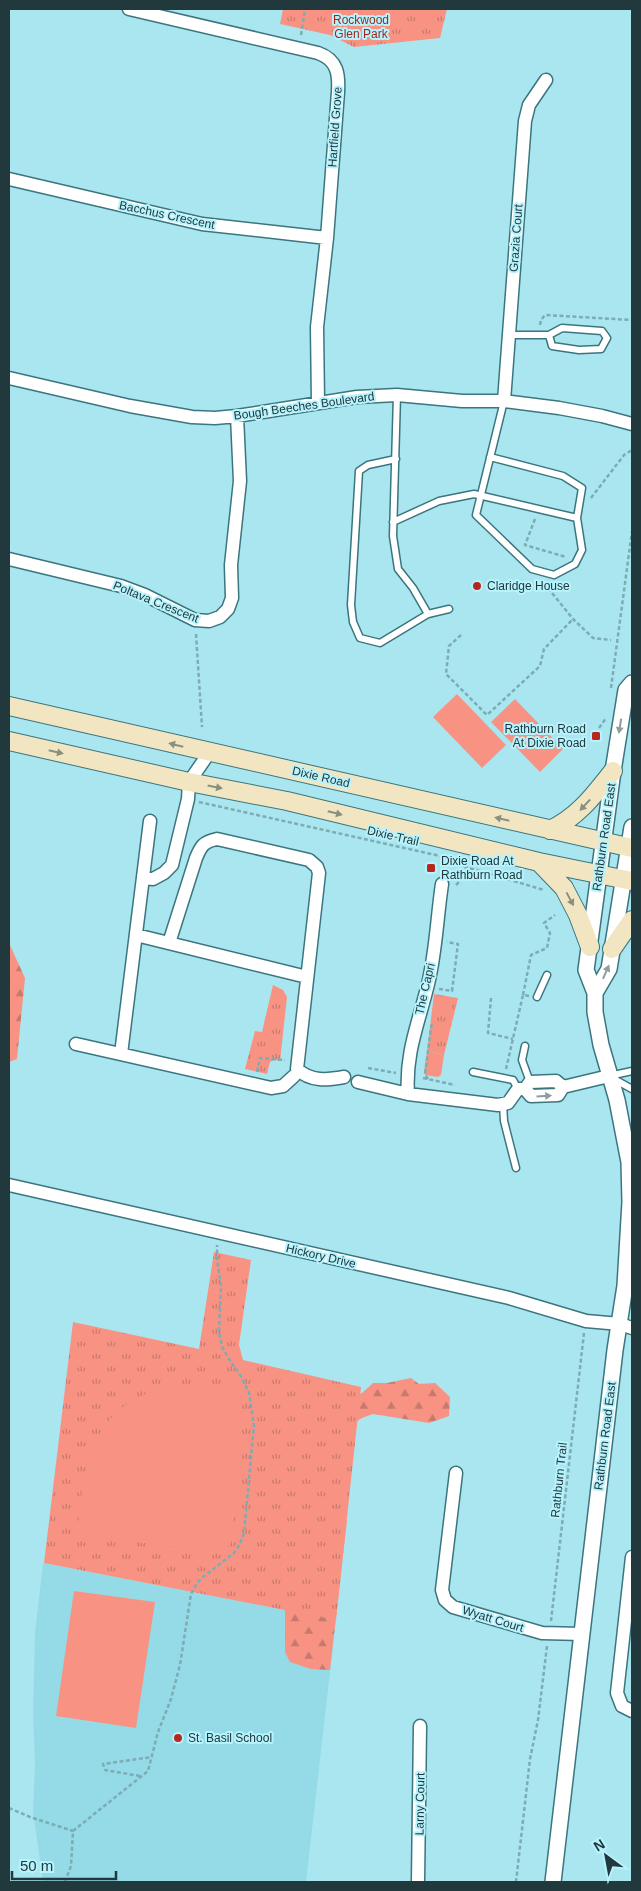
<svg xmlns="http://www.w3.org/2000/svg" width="641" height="1891" font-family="Arial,sans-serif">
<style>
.built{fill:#95dbe7}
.forest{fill:url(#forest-firs)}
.park{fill:url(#park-tufts)}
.pitch{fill:#f89384}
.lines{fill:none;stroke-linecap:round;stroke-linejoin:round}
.service-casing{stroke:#3b757e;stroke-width:9}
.minor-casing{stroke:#3b757e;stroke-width:15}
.tertiary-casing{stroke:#3b757e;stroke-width:18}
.secondary-casing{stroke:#3b757e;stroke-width:20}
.path{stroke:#7cacb4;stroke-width:2.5;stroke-dasharray:4 2.5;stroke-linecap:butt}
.service{stroke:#fff;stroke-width:6}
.minor{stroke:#fff;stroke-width:12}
.tertiary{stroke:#fff;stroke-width:15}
.secondary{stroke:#f2e6c2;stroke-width:18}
.oneway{fill:#909c9e}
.oneway2{fill:#8a9080}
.poi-dot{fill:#b6281d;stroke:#b7f3fd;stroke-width:2}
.labels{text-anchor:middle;stroke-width:4;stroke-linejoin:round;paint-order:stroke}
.park-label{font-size:12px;fill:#9d261c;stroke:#b7f3fd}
.street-label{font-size:12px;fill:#21393d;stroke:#b7f3fd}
.poi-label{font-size:12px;fill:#21393d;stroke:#b7f3fd;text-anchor:start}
</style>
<defs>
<pattern id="forest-firs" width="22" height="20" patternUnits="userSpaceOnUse" patternTransform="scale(1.25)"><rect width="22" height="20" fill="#f89384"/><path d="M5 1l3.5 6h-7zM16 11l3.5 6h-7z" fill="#c8796d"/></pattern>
<pattern id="park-tufts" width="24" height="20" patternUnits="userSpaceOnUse" patternTransform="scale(1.25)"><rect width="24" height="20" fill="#f89384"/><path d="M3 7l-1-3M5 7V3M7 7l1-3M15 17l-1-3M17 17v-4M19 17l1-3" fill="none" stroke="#c8796d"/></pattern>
</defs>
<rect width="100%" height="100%" fill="#aae6f0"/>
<!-- built -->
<path class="built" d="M43,1563L336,1620L306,1882H43L33,1812L35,1762L33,1714L35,1633Z"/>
<!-- forest -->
<path class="forest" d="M9,943L25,978L17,1059L9,1062Z
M411,1378L419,1384L435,1383L450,1397L449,1416L429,1423L373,1414L362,1418L336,1434L349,1398L362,1393L373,1383H387Z
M347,1520L330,1670L311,1669L290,1662L285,1652V1604Z"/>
<!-- park -->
<path class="park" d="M283,9H447L440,38L354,47L330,35L280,24Z
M273,985L283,990L287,997L280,1061L274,1060L270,1062L267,1074L245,1069L255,1031L262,1032Z
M434,994L458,998L444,1055L427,1051Z
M214,1252L251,1260L239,1345L243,1360L361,1387L336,1620L44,1563L73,1322L199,1349Z"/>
<!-- pitch -->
<path class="pitch" d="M457,694L506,745L482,768L433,717Z
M515,699L563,749L540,772L491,722Z
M427,1051L444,1055L441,1075L438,1077L425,1075L424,1072Z
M188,1385L243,1393L238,1484L231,1544L219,1552L77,1535C84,1474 85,1418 150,1392C161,1387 176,1387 188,1385Z
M74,1591L155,1602L136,1728L56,1716Z"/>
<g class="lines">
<!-- service casing -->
<g class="service-casing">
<path id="service" d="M509,335H549L562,328L602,331L607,338L601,349L579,350L552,346L549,335
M397,395L393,536L398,569L413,588L428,614
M490,457L563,476L582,488L577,518L582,550L575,564L554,575L532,569L476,515L504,401
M396,459L368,465L359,471L351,605L353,622L360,638L380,643L428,614L449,609
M393,522L439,501L474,494L577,518
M537,997L547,975
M525,1046L522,1060L530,1082
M473,1072L513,1080L518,1089
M609,1076L632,1071
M612,1078L632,1089
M503,1104L504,1121L516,1168"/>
</g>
<!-- minor casing -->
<g class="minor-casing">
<path id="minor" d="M129,9L318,53C338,60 339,75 338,92L327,238L317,327L318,403
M9,179L202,224L327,238
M9,378L130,406L192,417L215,418L237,416L357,397L397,395L462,401H504L559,408L602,416L632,424
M504,401L525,121L529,105L546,80
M9,559L121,586L145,595L195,620L209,621L220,617L228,609L232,598L231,565L240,481L237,416
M143,878L153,879L164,873L172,865L188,799L189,782L209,753
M136,935L307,977
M169,943L196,858C201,846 203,842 217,839L309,860L317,867L319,873L297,1069C311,1082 327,1080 344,1077
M76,1044L271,1088L283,1086L294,1076
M121,1054L150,821
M358,1082L408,1094L498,1105L508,1103L518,1089H525L531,1096L558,1095L563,1087
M563,1087L609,1076
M525,1089L530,1082L556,1081L563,1087
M408,1094C405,1053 419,1022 428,984C436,952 437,917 442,884
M9,1185L509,1298L586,1321L620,1324L632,1328
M456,1473L442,1590L445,1600L453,1607L542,1633L582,1634
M632,1557L617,1693L622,1706L632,1711
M418,1882L420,1726"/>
</g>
<!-- tertiary casing -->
<g class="tertiary-casing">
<path id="tertiary" d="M595,993L609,969L632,827
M553,1882L615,1350L625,1286L630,1202L629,1162L617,1100L601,1045L595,1012V993L586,970L613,771L626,690L632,683"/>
</g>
<!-- secondary casing -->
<g class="secondary-casing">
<path id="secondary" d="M9,706L632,848
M9,741L189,782L287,801L539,862L632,881
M550,830C578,817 594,795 613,771
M539,862L564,888L578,915L590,947
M612,949L632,920"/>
</g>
<!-- path -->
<path class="path" d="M301,35L305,9
M540,325L541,320L545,315L632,320
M591,498L624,455L632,450
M535,519L525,545L566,557
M544,583L573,619L593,638L611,640
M196,634L202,727
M461,635L449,646L446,674L487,715L540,666L544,649L573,619
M611,688L632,531
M599,728L606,718
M199,802L440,856L466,867L544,890
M456,885L463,878L466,867
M439,989L452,991L458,944L447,942
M523,995L531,955L547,948L550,933L544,923L555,915
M491,998L488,1033L513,1039
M368,1068L396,1073
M506,1069L523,995L529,996
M257,1072L260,1058L285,1060
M423,1078L455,1085
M428,1079L425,1074L432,1022
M551,1621L584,1333
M140,1776L105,1770L103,1764L152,1757
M9,1808L30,1817L73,1831
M65,1882L71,1866L73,1831L148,1771L158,1732L171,1699L180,1665L191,1594L197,1583L203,1577L234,1553L240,1544L244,1533L254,1425L249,1393L242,1378L229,1359L222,1347L219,1331L221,1286L217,1259V1245
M516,1882L530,1759L538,1720L547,1646"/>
<!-- service -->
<use href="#service" class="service"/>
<!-- minor -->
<use href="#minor" class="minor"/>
<!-- tertiary -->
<use href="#tertiary" class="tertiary"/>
<!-- secondary -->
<use href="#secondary" class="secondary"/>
</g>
<!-- one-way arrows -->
<defs><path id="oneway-solid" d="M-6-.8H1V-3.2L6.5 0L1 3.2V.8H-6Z" transform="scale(1.25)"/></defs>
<g class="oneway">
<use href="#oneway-solid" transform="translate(620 726) rotate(99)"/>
<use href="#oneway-solid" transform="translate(606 972) rotate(-66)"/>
<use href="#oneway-solid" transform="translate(544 1096) rotate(-3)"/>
</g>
<g class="oneway2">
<use href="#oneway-solid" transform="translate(176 745) rotate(-166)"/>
<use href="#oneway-solid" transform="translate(56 752) rotate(13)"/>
<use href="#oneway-solid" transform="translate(215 787) rotate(11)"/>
<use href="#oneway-solid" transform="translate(585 805) rotate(133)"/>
<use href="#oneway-solid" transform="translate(335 813) rotate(14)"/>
<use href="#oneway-solid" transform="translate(502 819) rotate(-167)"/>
<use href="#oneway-solid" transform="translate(570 899) rotate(62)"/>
</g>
<!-- markers -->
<g class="poi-dot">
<circle cx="477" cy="586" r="5"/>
<rect x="591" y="731" width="10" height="10" rx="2.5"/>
<rect x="426" y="863" width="10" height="10" rx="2.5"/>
<circle cx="178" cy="1738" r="5"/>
</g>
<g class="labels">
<!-- park labels -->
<g class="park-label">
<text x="361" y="24">Rockwood<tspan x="361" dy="14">Glen Park</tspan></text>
</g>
<!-- street labels -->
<g class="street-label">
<text transform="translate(335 127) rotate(-86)" y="4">Hartfield Grove</text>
<text transform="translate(167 215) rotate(12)" y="4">Bacchus Crescent</text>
<text transform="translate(516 238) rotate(-86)" y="4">Grazia Court</text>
<text transform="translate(304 406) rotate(-8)" y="4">Bough Beeches Boulevard</text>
<text transform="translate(156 602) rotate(22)" y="4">Poltava Crescent</text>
<text transform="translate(321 777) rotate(13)" y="4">Dixie Road</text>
<text transform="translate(393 836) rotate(13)" y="4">Dixie Trail</text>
<text transform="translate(604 837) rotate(-82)" y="4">Rathburn Road East</text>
<text transform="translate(425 989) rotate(-77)" y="4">The Capri</text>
<text transform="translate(321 1256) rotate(13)" y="4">Hickory Drive</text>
<text transform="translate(605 1436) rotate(-83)" y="4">Rathburn Road East</text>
<text transform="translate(559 1480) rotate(-84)" y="4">Rathburn Trail</text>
<text transform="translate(493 1619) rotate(17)" y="4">Wyatt Court</text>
<text transform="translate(420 1804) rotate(-89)" y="4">Larny Court</text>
</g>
<!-- poi labels -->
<g class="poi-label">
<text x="487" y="590">Claridge House</text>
<text x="586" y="733" text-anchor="end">Rathburn Road<tspan x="586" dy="14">At Dixie Road</tspan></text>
<text x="441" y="865">Dixie Road At<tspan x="441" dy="14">Rathburn Road</tspan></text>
<text x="188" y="1742">St. Basil School</text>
</g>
</g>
<!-- border -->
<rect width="641" height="1891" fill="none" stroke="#21393d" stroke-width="20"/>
<!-- north arrow -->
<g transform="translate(606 1856) rotate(328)" stroke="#b7f3fd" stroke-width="4" paint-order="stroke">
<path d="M0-4L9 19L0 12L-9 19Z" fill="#21393d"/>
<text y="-8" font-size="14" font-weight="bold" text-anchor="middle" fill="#21393d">N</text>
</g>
<!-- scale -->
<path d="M12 1871v8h104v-8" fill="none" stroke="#21393d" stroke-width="2.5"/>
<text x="20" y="1871" font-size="15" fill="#21393d" stroke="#b7f3fd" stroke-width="4" paint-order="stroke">50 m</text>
</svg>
